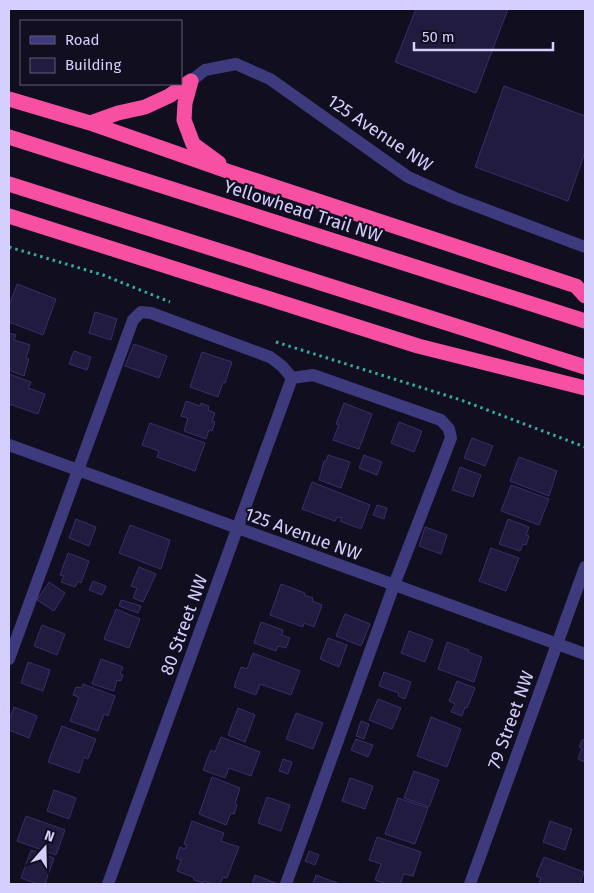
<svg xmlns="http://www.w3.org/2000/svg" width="594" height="893" font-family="'Fira Sans',sans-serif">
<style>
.building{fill:#221b40;stroke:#392e6b}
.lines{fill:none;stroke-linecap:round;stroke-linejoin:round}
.path{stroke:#34aca4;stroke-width:3;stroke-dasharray:2.5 4;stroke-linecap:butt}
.minor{stroke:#3d3b7d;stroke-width:12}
.highway{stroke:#f750a2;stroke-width:15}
.labels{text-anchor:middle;stroke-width:4;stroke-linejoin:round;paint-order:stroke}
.street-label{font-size:18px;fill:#d4cffd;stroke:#110e20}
</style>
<rect width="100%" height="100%" fill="#110e20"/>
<!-- building -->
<path class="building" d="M416,9H508L476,93L395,62Z
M504,86L585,116V152L568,201L475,167Z
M17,284L56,299L43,335L9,322V306Z
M95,312L117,319L111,340L89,333Z
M9,333L16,335L14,340L30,345L26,358L29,359L24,376L11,371V369L9,368Z
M134,344L167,356L159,378L125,366Z
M74,351L91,357L87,370L69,364Z
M202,352L232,362L225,383L223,382L218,397L190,387Z
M9,374L31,382L28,388L45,394L38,414L9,404Z
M186,401L200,406L201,403L209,406L208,410L215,413L212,421L215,422L212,431L209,430L206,439L184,431L188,418L181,416Z
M344,403L372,414L359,449L333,440L339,425L336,424Z
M399,422L422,431L414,452L391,443Z
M150,423L205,443L195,471L157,457L159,451L142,445Z
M472,438L493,446L485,466L464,458Z
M328,455L350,462L341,488L319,480L324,461H326Z
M364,455L382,462L377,475L359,468Z
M519,457L557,471L549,496L510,481Z
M460,467L481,475L473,497L452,490Z
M312,482L370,505L361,529L340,521L342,518L337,517L335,521L302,509Z
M511,485L549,499L539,525L501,511Z
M377,505L387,508L384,519L373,515Z
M76,519L96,527L89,546L69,538Z
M508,519L529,527L526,535L529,536L526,545L523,544L520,551L499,544Z
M130,525L170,540L161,569L119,553Z
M425,527L447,535L441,554L419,546Z
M491,548L519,558L506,591L479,581Z
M68,553L89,561L81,583L78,581L75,587L61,582L64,576L60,575Z
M139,567L156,574L143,602L133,598L137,588L131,586Z
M93,581L106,586L102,595L89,590Z
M49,582L65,593L54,611L37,600Z
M281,584L305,593L304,595L313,598L312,601L322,605L314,627L304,623L303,627L270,615Z
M121,600L141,606L138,613L119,606Z
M116,609L140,619L129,648L104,639Z
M345,614L370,624L361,646L336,636Z
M261,622L283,630L282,635L290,638L286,648L278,646L276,651L254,643Z
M42,625L65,634L57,655L34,646Z
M409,631L433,640L425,662L401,653Z
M328,638L347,645L339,667L320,659Z
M447,642L469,650L468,652L482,657L474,682L438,669Z
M253,653L300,671L291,695L260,684L256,695L234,687L241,667L247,669Z
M101,659L123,667L120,674L123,675L121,681L117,680L114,691L92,684Z
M28,662L50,670L43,691L21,683Z
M384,672L411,682L405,699L398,696L399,693L379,686Z
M457,681L475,688L467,708L465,707L462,716L451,712L455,704L449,701Z
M83,684L115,696L108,716L104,714L98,731L70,721L79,697L73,695L76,687L82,688Z
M378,699L401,708L392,729L369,720Z
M14,707L37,716L29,738L9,730V721Z
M238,708L255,715L245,742L228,735Z
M296,713L323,723L313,749L286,739Z
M431,717L461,729L447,767L417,756Z
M361,721L369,724L364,739L356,736Z
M62,726L96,739L88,759L84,757L79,773L48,762Z
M221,737L260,752L251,776L229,768L225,778L203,770L211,750L215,752Z
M356,739L373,745L368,757L351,750Z
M582,740H585V762L578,759L582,748L579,747Z
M283,759L292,762L288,774L279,771Z
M414,771L439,780L429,807L404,798Z
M212,777L240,788L235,804L237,805L234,814L231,813L226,825L199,814Z
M350,778L373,786L365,809L342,801Z
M54,790L76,798L69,819L47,811Z
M267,797L290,805L281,831L258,823Z
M398,798L428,808L415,844L385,834Z
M26,816L65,830L56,855L17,841Z
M192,821L224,833L221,841L239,847L227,878L223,877L220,884H212L204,881L203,883L194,880L195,878L177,871L181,860L176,858L180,847L185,849L187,845L184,844Z
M550,821L572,829L565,850L543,842Z
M377,837L421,852L413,876L404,874L400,884H387L375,880L381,864L369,860Z
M31,850L54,858L45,884H37L21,878Z
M309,851L319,855L315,865L305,861Z
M544,857L584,872L580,884H539L541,878L536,876Z
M255,875L278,884H252Z
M316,875L340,884H313Z"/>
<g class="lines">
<!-- path -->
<path class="path" d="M9,247L103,275L170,302
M276,342L461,400L585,447"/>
<!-- minor -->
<path class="minor" d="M191,81L205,70L236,64L270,79L408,177L455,198L585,247
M9,445L585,654
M9,659L133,320L141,312L151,313L270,357L282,366L292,378
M108,884L292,378
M286,884L394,585L451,438L449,429L441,420L313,375L292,378
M470,884L585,567"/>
<!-- highway -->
<path class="highway" d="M191,81L185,103L184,120L193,144L219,163
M9,99L90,123L230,172L576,286L585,296
M90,123L118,113L145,107L169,96L191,81
M9,137L585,321
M9,184L585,367
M9,216L418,346L585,388"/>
</g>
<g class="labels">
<!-- street labels -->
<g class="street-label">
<text transform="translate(380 133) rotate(34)" y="6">125 Avenue NW</text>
<text transform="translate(303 211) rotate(18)" y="6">Yellowhead Trail NW</text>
<text transform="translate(303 534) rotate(20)" y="6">125 Avenue NW</text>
<text transform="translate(184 625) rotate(-70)" y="6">80 Street NW</text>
<text transform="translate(511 720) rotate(-70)" y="6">79 Street NW</text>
</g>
</g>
<!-- border -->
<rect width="594" height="893" fill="none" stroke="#d4cffd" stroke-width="20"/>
<!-- legend -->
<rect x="20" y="20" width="162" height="65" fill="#110e20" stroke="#5f5b78"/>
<rect x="30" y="36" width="25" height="8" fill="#3d3b7d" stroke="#5f5b78"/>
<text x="65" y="45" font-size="15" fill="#d4cffd">Road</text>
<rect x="30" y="58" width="25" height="15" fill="#221b40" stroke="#5f5b78"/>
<text x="65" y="70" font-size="15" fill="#d4cffd">Building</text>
<!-- north arrow -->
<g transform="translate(45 848) rotate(20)" stroke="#110e20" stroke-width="4" paint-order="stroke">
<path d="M0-4L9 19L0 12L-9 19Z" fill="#d4cffd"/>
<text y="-8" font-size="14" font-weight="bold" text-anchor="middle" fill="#d4cffd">N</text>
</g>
<!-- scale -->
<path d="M414 42v8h139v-8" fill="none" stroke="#d4cffd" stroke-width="2.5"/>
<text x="422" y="42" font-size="15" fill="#d4cffd" stroke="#110e20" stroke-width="4" paint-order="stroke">50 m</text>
</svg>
